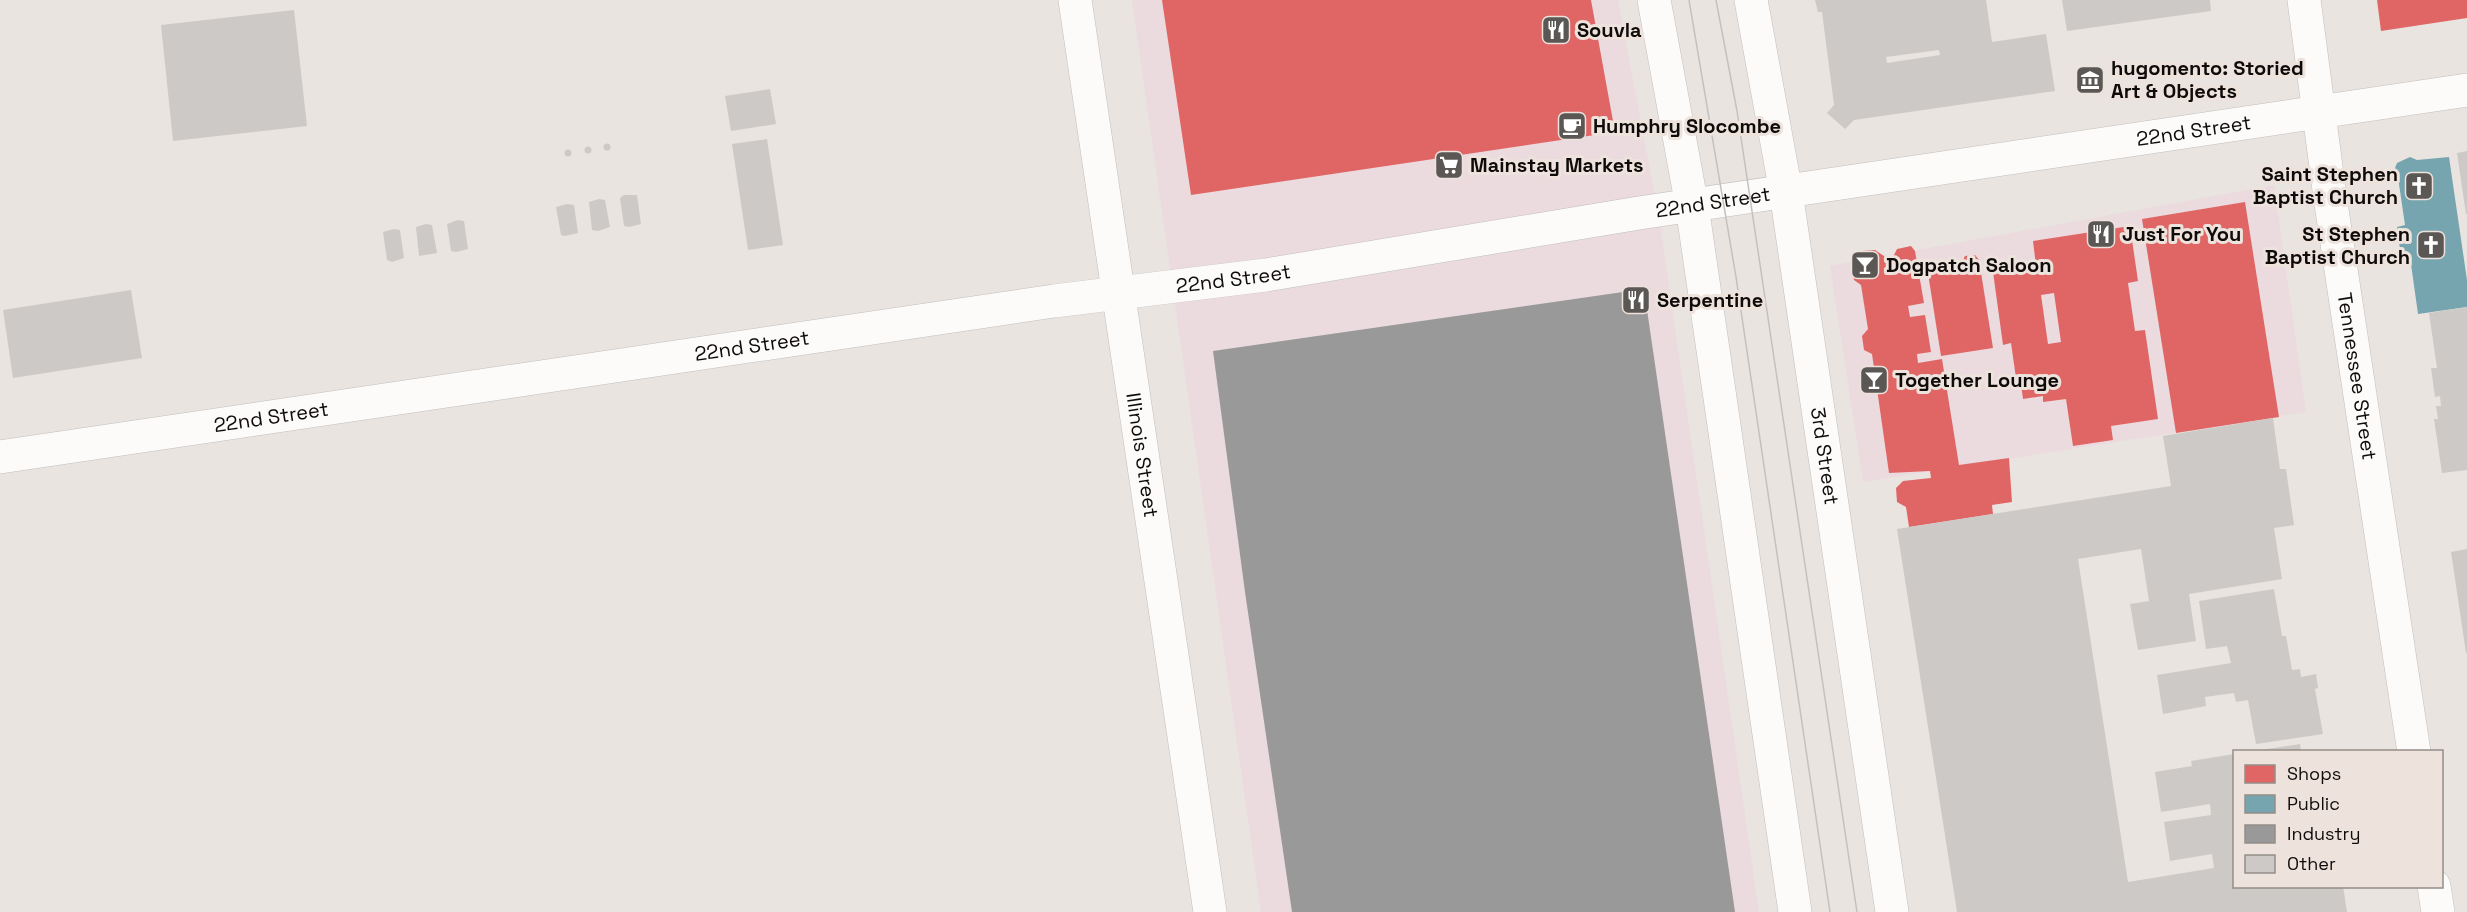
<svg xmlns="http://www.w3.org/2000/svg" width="2467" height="912" font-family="'Space Grotesk',sans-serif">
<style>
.commercial{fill:#ebdbdf}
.shops{fill:#e06666;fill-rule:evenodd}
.public{fill:#76a5af}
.industry{fill:#999}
.building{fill:#cdc9c6;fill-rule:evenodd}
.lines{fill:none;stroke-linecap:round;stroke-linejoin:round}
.minor-casing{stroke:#c2bebb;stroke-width:34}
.tertiary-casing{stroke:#c2bebb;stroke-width:34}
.primary-casing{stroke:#c2bebb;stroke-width:34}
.minor{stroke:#fcfbfa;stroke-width:33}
.tertiary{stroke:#fcfbfa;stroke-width:33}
.primary{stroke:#fcfbfa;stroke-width:33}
.tram{stroke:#c3c1c0;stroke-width:1.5}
.labels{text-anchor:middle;stroke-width:6;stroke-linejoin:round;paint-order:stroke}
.poi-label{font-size:20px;font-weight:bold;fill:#0f0b09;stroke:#ede3dc;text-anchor:start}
.street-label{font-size:20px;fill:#0f0b09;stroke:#ede3dc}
</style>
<rect width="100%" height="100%" fill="#e9e4e0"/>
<!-- commercial -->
<path class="commercial" d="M1132,0H1618L1660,224L1759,912H1261Z
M2274,185L2306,412L1863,482L1830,266Z"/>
<!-- shops -->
<path class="shops" d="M1162,0H1591L1615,132L1191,195Z
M2377,0H2467V18L2381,31Z
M2245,202L2279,417L2176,433L2142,219Z
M2130,226L2138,281L2128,283L2135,331L2145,330L2158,419L2111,426L2113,440L2073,446L2066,399L2043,402V396L2023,399L2020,377L2016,378L2011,343L2003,345L1993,272L2036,266L2033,241ZM2054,293L2061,342L2048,344L2041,295Z
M1911,246L1915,251L1924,303L1908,306L1910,317L1925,315L1931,352L1917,354L1918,363L1942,359L1959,465L2009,458L2012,502L1992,505L1993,514L1909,527L1906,507L1897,502L1896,488L1903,481L1931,478L1930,471L1889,473L1872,354L1864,350L1862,336L1868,329L1861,285L1854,280L1852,264L1862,251L1875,250L1884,256L1894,255L1897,249Z
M1975,255L1979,260L1993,348L1941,356L1927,267L1962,262L1965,256Z"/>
<!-- public -->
<path class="public" d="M2410,157L2417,160L2449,157L2467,280V307L2418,314L2411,264H2402L2397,227L2405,225L2399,184L2393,173L2397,163Z"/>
<!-- industry -->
<path class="industry" d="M1644,289L1735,912H1292L1245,592L1213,351Z"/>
<!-- building -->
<path class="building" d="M1815,0H1986L1992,42L2046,34L2055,91L1854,120L1845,129L1827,113L1834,105L1822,12H1818ZM1939,50L1940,55L1887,63L1886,57Z
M2062,0H2210L2211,11L2067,31Z
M294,10L307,126L173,141L161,25Z
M770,89L776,124L731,131L725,96Z
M767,139L783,245L748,250L732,144Z
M603.5 147a3.5 3.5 0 1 1 7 0a3.5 3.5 0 1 1-7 0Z
M584.5 150a3.5 3.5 0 1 1 7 0a3.5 3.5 0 1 1-7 0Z
M564.5 153a3.5 3.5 0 1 1 7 0a3.5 3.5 0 1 1-7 0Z
M2467,151V214H2466L2457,153Z
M624,195H637L641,224L629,227L624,226L620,198Z
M599,199L605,200L610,227L598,231L592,230L589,202Z
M567,204L574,205L578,233L565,236L561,235L556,207Z
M458,220L464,221L468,249L456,252L451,251L447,224Z
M426,224L432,225L437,253L419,256L416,227Z
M394,229L400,230L404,258L392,262L387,260L383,232Z
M131,290L142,358L13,378L3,310Z
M2467,307V470L2442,473L2434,419H2438L2436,406H2441L2440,396L2435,397L2431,368H2437L2429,313Z
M2273,418L2280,469H2286L2294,525L2274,528L2282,579L2189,594L2196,641L2138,650L2130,604L2149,601L2141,549L2078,559L2128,882L2214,868L2212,854L2170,861L2164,822L2211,815L2210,804L2161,812L2155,772L2192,766L2191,761L2234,754V886H2343L2347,912H1957L1897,529L2171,486L2163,436Z
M2467,549V653H2466L2451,552Z
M2274,589L2282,636H2286L2292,670L2300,669L2301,677L2316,674L2318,688L2315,689L2323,734L2256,744L2248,700L2236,702L2234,693L2205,697L2206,706L2163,714L2157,675L2231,663L2227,646L2206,649L2199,601Z
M2300,744L2301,752H2261V750Z"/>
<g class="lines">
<!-- minor casing -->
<g class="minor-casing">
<g id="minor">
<path id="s1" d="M2304,0L2330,197L2414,752"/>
<path id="s2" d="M0,457L1054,301L1266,275L1639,213L2467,90"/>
<path d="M2434,886L2438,912"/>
</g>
</g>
<!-- tertiary casing -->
<g class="tertiary-casing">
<g id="tertiary">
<path id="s3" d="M1075,0L1210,912"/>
</g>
</g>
<!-- primary casing -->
<g class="primary-casing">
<g id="primary">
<path d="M1654,0L1692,206L1795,912"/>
<path id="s4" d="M1751,0L1786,192L1892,912"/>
</g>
</g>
<!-- minor -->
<use href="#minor" class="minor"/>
<!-- tertiary -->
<use href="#tertiary" class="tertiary"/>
<!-- primary -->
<use href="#primary" class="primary"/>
<!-- tram -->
<path class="tram" d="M1689,0L1736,277L1830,912
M1716,0L1737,111L1857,912"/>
</g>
<!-- icons -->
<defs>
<g id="restaurant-square" transform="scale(1.5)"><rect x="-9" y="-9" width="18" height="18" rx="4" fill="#5b5754" stroke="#ede3dc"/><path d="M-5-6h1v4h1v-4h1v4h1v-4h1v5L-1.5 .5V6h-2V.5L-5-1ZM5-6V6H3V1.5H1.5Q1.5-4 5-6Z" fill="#fff"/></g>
<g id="museum-square" transform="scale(1.5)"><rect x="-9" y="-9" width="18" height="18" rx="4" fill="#5b5754" stroke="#ede3dc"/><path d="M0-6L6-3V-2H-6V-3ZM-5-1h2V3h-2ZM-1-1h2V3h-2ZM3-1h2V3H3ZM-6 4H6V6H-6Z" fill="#fff"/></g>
<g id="cafe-square" transform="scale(1.5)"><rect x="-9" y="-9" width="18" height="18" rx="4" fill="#5b5754" stroke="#ede3dc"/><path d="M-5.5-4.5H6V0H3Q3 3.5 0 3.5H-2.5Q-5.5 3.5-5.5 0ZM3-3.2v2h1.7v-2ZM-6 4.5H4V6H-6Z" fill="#fff"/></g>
<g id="supermarket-square" transform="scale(1.5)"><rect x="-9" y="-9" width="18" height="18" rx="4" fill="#5b5754" stroke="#ede3dc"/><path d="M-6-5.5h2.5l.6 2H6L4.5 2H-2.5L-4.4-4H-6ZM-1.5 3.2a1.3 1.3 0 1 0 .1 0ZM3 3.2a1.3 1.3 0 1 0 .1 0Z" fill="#fff"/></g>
<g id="church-square" transform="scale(1.5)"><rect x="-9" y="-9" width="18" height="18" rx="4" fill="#5b5754" stroke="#ede3dc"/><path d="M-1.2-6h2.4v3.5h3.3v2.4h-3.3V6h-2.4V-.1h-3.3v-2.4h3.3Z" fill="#fff"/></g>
<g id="bar-square" transform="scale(1.5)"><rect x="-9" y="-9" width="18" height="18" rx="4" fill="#5b5754" stroke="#ede3dc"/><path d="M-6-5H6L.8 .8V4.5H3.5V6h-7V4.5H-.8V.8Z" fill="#fff"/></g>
</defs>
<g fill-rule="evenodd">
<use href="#restaurant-square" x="1556" y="30"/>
<use href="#museum-square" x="2090" y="80"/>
<use href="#cafe-square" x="1572" y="126"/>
<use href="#supermarket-square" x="1449" y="165"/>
<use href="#church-square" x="2419" y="186"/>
<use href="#restaurant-square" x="2101" y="234"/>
<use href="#church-square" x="2431" y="245"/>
<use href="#bar-square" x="1865" y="265"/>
<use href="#restaurant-square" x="1636" y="300"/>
<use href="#bar-square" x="1874" y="380"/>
</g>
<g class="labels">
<!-- poi labels -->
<g class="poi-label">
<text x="1577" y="37">Souvla</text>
<text x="2111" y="75">hugomento: Storied<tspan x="2111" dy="23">Art &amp; Objects</tspan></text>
<text x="1593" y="133">Humphry Slocombe</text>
<text x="1470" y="172">Mainstay Markets</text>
<text x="2398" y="181" text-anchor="end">Saint Stephen<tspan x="2398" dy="23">Baptist Church</tspan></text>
<text x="2122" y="241">Just For You</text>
<text x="2410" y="241" text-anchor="end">St Stephen<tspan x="2410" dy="23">Baptist Church</tspan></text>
<text x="1886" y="272">Dogpatch Saloon</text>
<text x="1657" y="307">Serpentine</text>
<text x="1895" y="387">Together Lounge</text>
</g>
<!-- street labels -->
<g class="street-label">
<text dy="7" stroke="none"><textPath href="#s2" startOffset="2218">22nd Street</textPath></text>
<text dy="7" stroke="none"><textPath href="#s2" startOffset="1732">22nd Street</textPath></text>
<text dy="7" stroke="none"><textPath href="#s2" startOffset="1246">22nd Street</textPath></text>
<text dy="7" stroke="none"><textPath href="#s2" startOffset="760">22nd Street</textPath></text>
<text dy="7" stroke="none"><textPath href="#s1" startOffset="380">Tennessee Street</textPath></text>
<text dy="7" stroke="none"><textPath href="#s2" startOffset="274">22nd Street</textPath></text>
<text dy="7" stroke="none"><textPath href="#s4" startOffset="462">3rd Street</textPath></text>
<text dy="7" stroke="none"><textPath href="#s3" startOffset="460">Illinois Street</textPath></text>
</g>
</g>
<!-- legend -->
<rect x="2233" y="750" width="210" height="138" fill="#ede3dc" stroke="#948d88" stroke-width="1.5"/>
<rect x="2245" y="765" width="30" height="18" fill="#e06666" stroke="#948d88" stroke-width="1.5"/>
<text x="2287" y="780" font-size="18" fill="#0f0b09">Shops</text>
<rect x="2245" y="795" width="30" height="18" fill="#76a5af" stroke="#948d88" stroke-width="1.5"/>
<text x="2287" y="810" font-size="18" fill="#0f0b09">Public</text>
<rect x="2245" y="825" width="30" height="18" fill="#999999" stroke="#948d88" stroke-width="1.5"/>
<text x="2287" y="840" font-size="18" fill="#0f0b09">Industry</text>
<rect x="2245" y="855" width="30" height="18" fill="#cdc9c6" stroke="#948d88" stroke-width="1.5"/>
<text x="2287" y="870" font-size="18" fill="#0f0b09">Other</text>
</svg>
